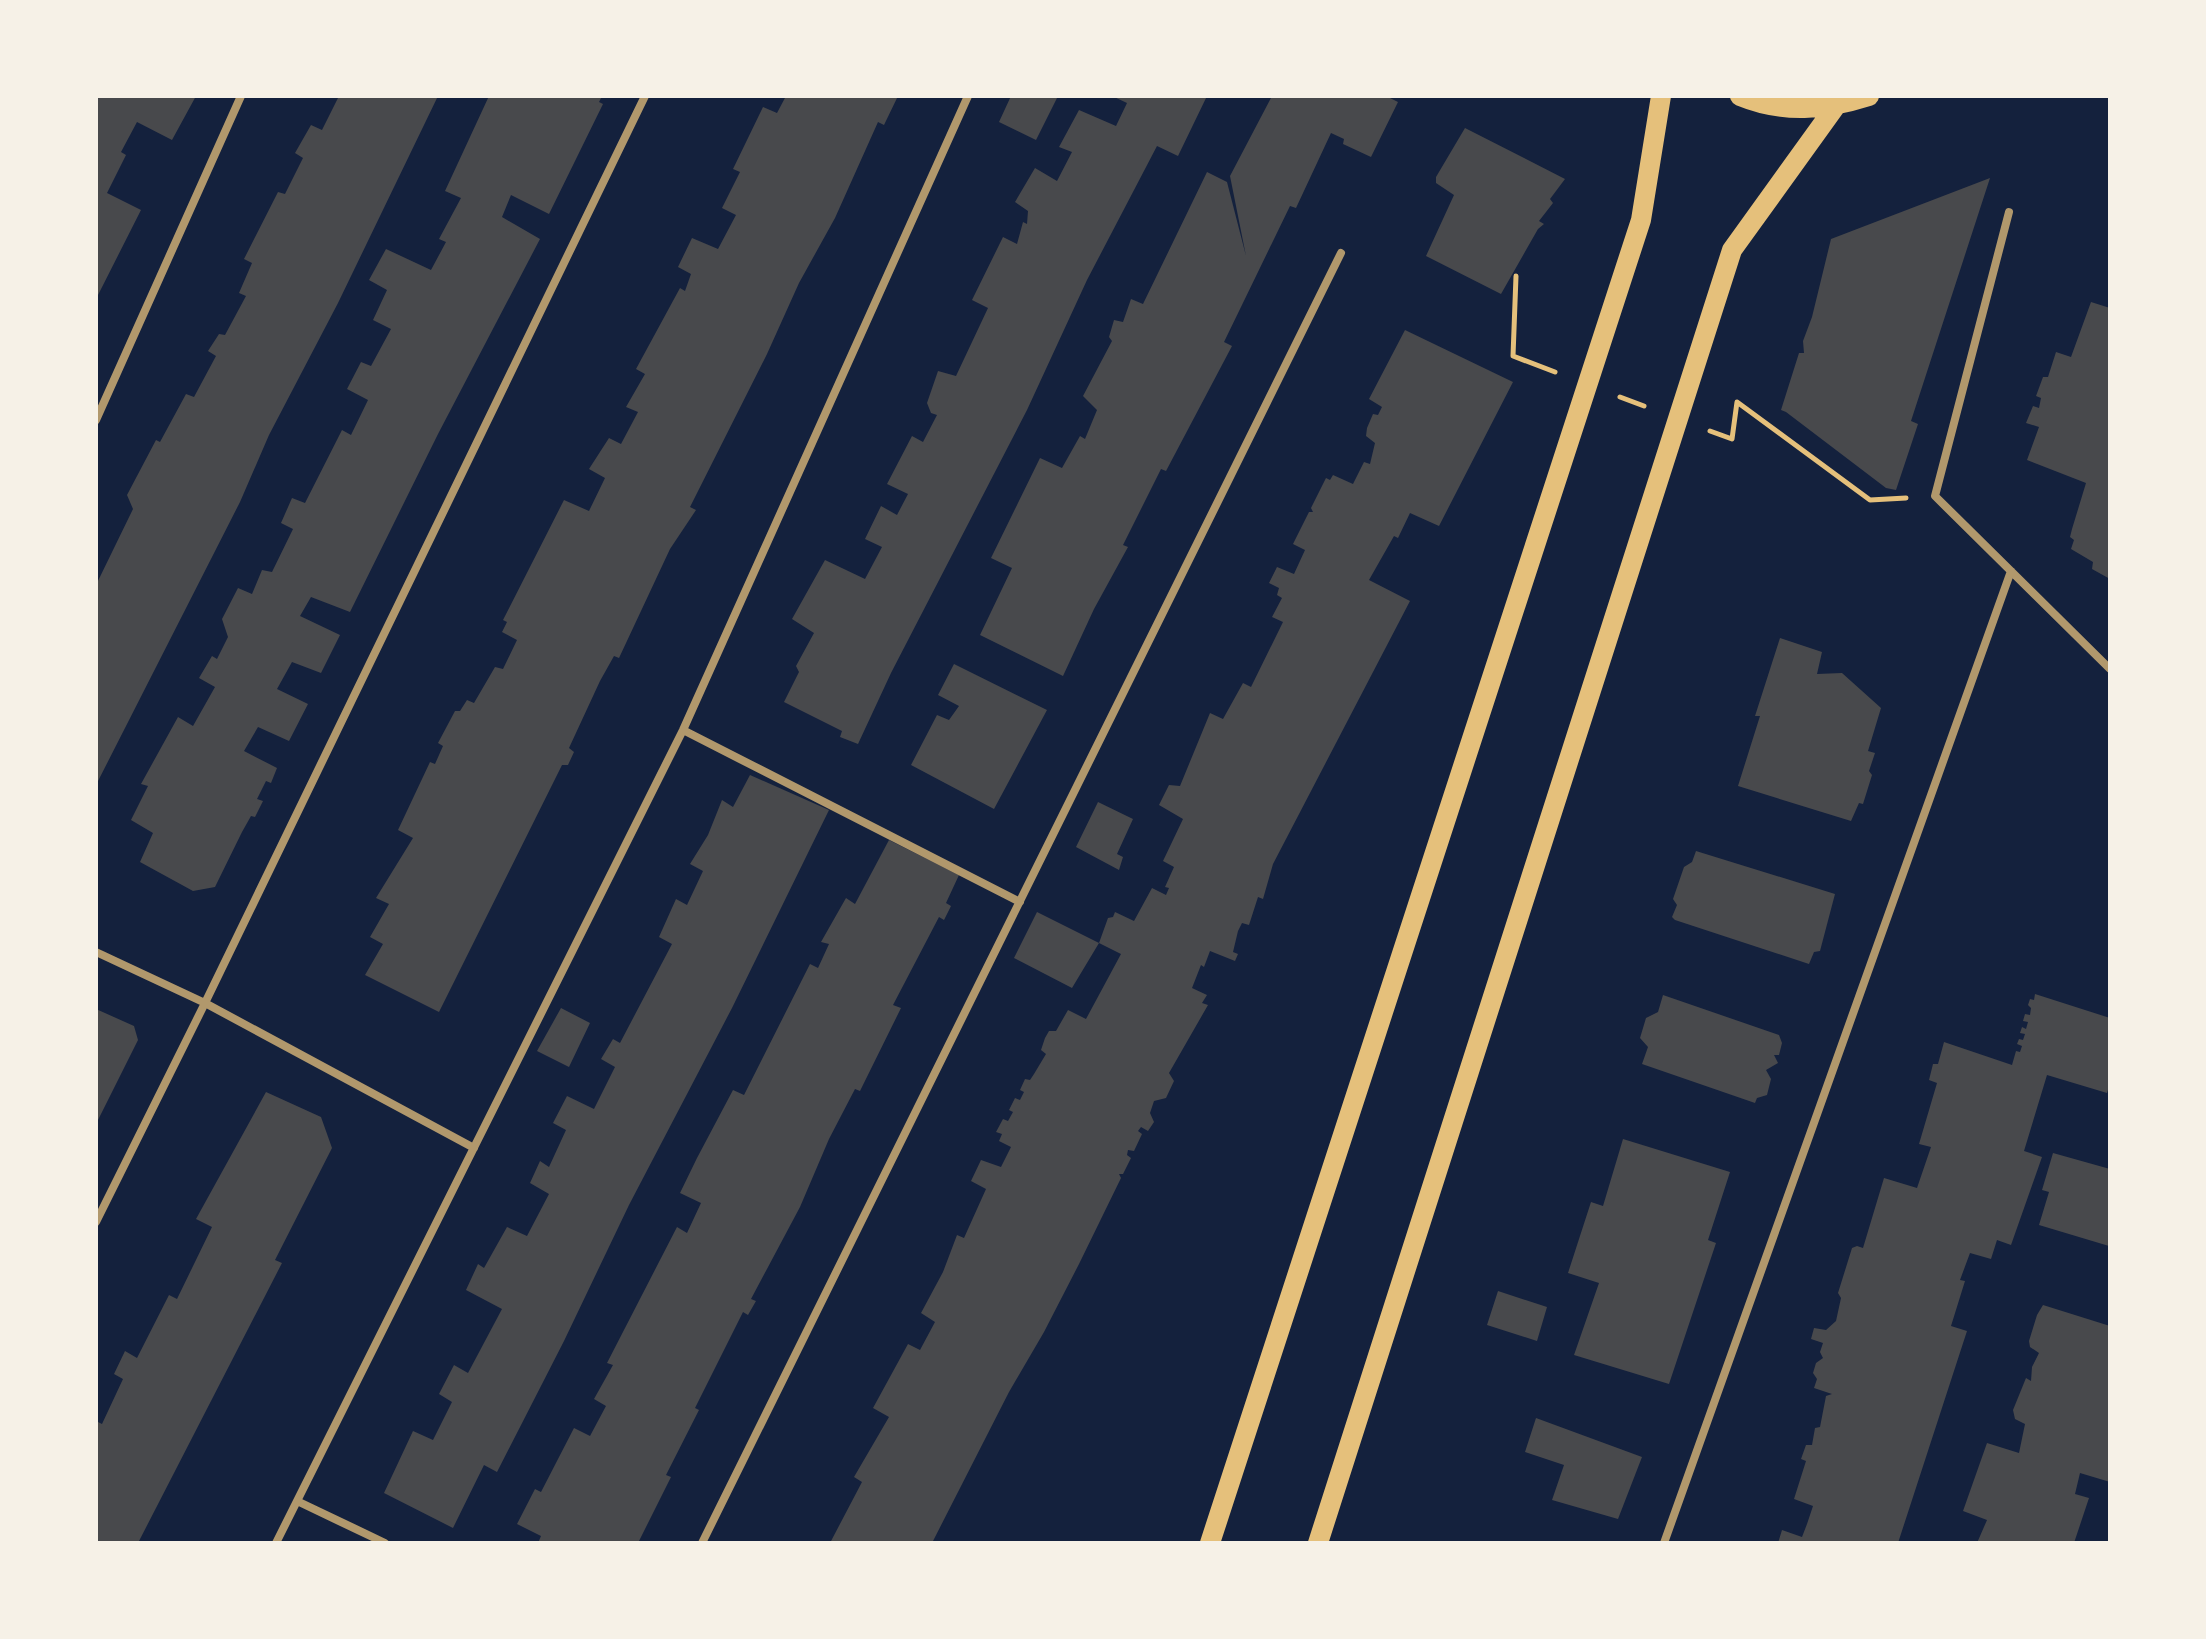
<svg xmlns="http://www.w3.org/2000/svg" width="2206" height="1639" font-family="Barlow,sans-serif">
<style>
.building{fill:#48494c}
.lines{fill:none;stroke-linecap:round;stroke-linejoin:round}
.path{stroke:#e5c07b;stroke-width:5}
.minor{stroke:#b1986c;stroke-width:8}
.primary{stroke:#e5c07b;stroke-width:20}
</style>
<rect width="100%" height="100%" fill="#14213d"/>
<!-- building -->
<path class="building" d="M96,96H196L172,140L137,122L121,152L126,155L107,193L141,210L96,299Z
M339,96H438L338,303L269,435L240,502L96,785V585L133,509L127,495L156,440L160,442L186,394L194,397L216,356L208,351L219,334L225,335L246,296L239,293L252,263L244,259L278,192L285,194L303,158L295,153L311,125L322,130Z
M489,96H602L599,102L603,104L549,214L511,195L502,217L540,239L438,434L350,612L311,597L300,616L340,635L321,673L292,662L277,689L308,704L289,741L258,727L244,751L277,768L271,783L266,781L257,799L263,801L255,817L251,816L242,832L215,887L193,891L140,862L153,833L131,820L148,786L141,784L178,717L193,726L215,687L199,678L212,656L217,659L228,637L222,619L238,588L252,594L262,570L272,572L293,529L281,523L292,498L305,503L342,430L351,435L368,400L347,389L361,362L371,366L391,329L373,320L387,290L369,280L386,249L431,270L446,242L439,239L461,198L445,191Z
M786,96H898L884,125L878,122L835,218L799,283L767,354L690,507L696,510L670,549L619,658L614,656L600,681L569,748L574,752L568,765H562L439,1012L365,975L383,944L370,937L389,904L376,898L413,838L398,830L430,762L435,764L443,746L438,743L455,711H460L467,700L474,703L495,667L503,669L517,640L502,632L507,622L503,620L564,500L589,511L605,478L589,469L609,438L621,444L638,412L626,407L645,374L636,369L680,288L685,291L691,274L678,267L692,238L718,249L736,215L722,208L740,172L733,169L763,107L777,113Z
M1011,96L1057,98L1036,140L999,122Z
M1112,96H1207L1178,156L1157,146L1087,280L1027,410L891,673L858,744L840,737L842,731L784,702L799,672L796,666L814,633L792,619L825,560L865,579L882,547L865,539L881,506L897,515L908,494L887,484L912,436L923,442L937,415L931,413L927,403L938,371L956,376L988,308L972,300L1003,237L1017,244L1023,222L1027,224L1028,211L1015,202L1035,168L1057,181L1072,152L1059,147L1079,110L1116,126L1127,103Z
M1272,96H1386L1398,102L1371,157L1343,144L1344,139L1331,133L1296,208L1290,206L1224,342L1232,346L1166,471L1161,469L1123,545L1128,547L1094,609L1063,676L980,635L1012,568L991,558L1040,458L1062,468L1080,436L1085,439L1097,410L1083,396L1112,341L1109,337L1114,320L1123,322L1131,299L1143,304L1207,172L1227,182L1246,256L1230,176Z
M1465,128L1565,179L1550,199L1553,203L1539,221L1544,224L1538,229L1501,294L1426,256L1454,195L1436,183V177Z
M1990,178L1911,421L1918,424L1896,490L1886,488L1786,412L1781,410L1799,353H1804L1803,341L1812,317L1831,239Z
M2091,302L2110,308V579L2092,569L2093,562L2071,549L2074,540L2070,537L2072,529L2086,483L2027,460L2039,427L2026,423L2033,406L2039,408L2041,398L2036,396L2043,377H2048L2056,352L2071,357Z
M1405,330L1513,382L1439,526L1410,513L1398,538L1394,536L1369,580L1410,601L1273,864L1263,899L1258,897L1249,925L1242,923L1238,931L1233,952L1238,954L1235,961L1210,951L1204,967L1201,965L1192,988L1207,995L1202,1003L1208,1005L1169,1073L1174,1081L1166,1098L1154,1101L1150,1113L1154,1122L1148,1131L1141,1127L1138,1131L1142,1134L1134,1151L1128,1150L1127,1155L1131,1158L1123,1174H1119L1121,1178L1079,1264L1044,1332L1009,1392L932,1543H830L862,1482L854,1477L889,1417L873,1408L908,1344L920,1350L935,1322L921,1313L943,1272L957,1235L964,1238L986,1189L971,1181L981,1160L1001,1167L1011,1147L999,1141L1002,1134L996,1132L1003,1119L1008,1121L1013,1112L1009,1110L1015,1098L1020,1100L1024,1092L1020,1090L1025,1079L1030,1080L1034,1074L1046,1054L1041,1050L1045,1038L1049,1031H1056L1068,1010L1086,1019L1121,954L1099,943L1108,918L1113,917L1115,912L1134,921L1152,888L1166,895L1169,888L1165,887L1174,867L1163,861L1183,819L1159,805L1169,785L1180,786L1210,713L1223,719L1243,683L1251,687L1283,622L1272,617L1282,598L1277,595L1279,588L1269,583L1277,567L1294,574L1305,550L1293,544L1309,512H1313L1311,508L1326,478L1330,480L1333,475L1353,484L1364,462L1370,464L1375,443L1366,436L1367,428L1373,414L1378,415L1382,407L1369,399Z
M1780,638L1822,652L1817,674L1842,673L1881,708L1868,751L1875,753L1869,771L1872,775L1863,804L1859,803L1851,821L1738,786L1760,716H1755Z
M954,664L1047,710L994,809L911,765L937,715L949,720L959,706L938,695Z
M750,775L829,810L732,1008L629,1205L564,1341L497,1472L484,1465L453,1528L384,1493L413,1431L433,1440L452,1402L439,1394L454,1365L468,1373L502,1309L466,1290L478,1264L484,1268L507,1227L527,1236L549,1194L530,1183L540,1161L549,1167L566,1130L553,1123L567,1096L594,1109L615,1067L601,1059L613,1039L620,1043L672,944L659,937L676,899L687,905L703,871L690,864L708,835L722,800L733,807Z
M1098,802L1133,819L1117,854L1123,857L1119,870L1076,847Z
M889,840L959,875L946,903L951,906L944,920L939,917L893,1005L901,1008L860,1091L855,1089L829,1139L800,1207L751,1299L756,1301L748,1315L743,1312L695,1408L699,1410L666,1475L671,1477L638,1543H538L541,1536L517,1524L535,1489L541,1492L574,1428L590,1436L606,1406L594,1399L613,1365L607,1363L677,1227L687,1233L701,1203L680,1193L697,1158L733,1090L744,1095L810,964L818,968L829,944L821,942L846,898L855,904Z
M1696,851L1835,894L1820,951L1814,952L1809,964L1675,920L1672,917L1677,905L1673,899L1684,867L1692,862Z
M1037,912L1099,943L1072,988L1014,958Z
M2035,994L2110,1018V1083L2107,1093L2047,1075L2024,1151L2042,1157L2011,1245L1997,1240L1991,1259L1970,1253L1960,1280L1965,1281L1951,1326L1967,1331L1898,1543H1778L1782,1530L1802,1537L1807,1524L1813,1506L1794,1499L1806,1461L1801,1459L1806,1445H1812L1815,1428L1820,1427L1826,1396L1832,1394L1814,1388L1817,1379L1813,1373L1816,1363L1823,1358L1820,1352L1823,1343L1811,1339L1814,1328L1826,1330L1836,1321L1841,1298L1838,1293L1852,1248L1857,1246L1863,1248L1884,1178L1917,1188L1931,1147L1919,1144L1937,1083L1929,1080L1933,1064H1938L1944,1042L2012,1065L2016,1051L2020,1052L2022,1046L2017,1044L2019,1039L2023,1040L2025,1034L2020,1033L2022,1027L2026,1029L2028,1022L2023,1021L2025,1014L2030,1015L2031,1008L2028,1005L2030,999L2034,1000Z
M1663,995L1779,1035L1782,1043L1779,1055H1774L1778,1063L1766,1070L1771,1079L1767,1095L1757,1098L1755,1103L1642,1064L1648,1047L1640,1038L1646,1018L1658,1012Z
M561,1008L590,1023L569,1067L537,1051Z
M96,1009L134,1026L138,1040L96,1124Z
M266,1092L321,1117L332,1148L275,1260L282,1263L138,1543H96V1421L102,1424L123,1379L114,1374L125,1351L137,1358L169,1295L177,1299L212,1227L196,1219Z
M1623,1139L1730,1172L1708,1240L1716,1243L1669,1384L1574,1355L1599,1283L1568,1273L1591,1202L1603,1206Z
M2053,1153L2110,1169L2109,1246L2039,1225L2049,1192L2042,1190Z
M1498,1291L1547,1307L1537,1341L1487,1325Z
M2043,1305L2110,1326V1482L2080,1473L2075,1494L2089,1498L2074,1543H1977L1987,1520L1963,1511L1987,1443L2019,1453L2025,1424L2015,1419L2013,1410L2026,1378L2031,1381L2032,1367L2039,1353L2030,1347L2029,1341L2037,1315Z
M1536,1418L1642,1457L1618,1519L1552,1500L1564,1465L1525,1452Z"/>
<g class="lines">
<!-- path -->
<path class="path" d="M1516,276L1513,356L1555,372
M1620,397L1644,406
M1710,431L1732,439L1737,402L1870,500L1906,498"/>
<!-- minor -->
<path class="minor" d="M2009,212L1935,496L2110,669
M96,420L241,96
M683,730L1020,902
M96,952L205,1003L474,1148
M96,1222L205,1003L645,96
M297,1501L385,1543
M276,1543L683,730L968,96
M702,1543L1341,253
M1664,1543L2011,571"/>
<!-- primary -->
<path class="primary" d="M1740,96C1784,114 1825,110 1869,96
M1210,1543L1641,220L1661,96
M1318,1543L1732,250L1835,107"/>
</g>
<!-- border -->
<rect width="2206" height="1639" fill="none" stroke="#f6f1e7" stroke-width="196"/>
</svg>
